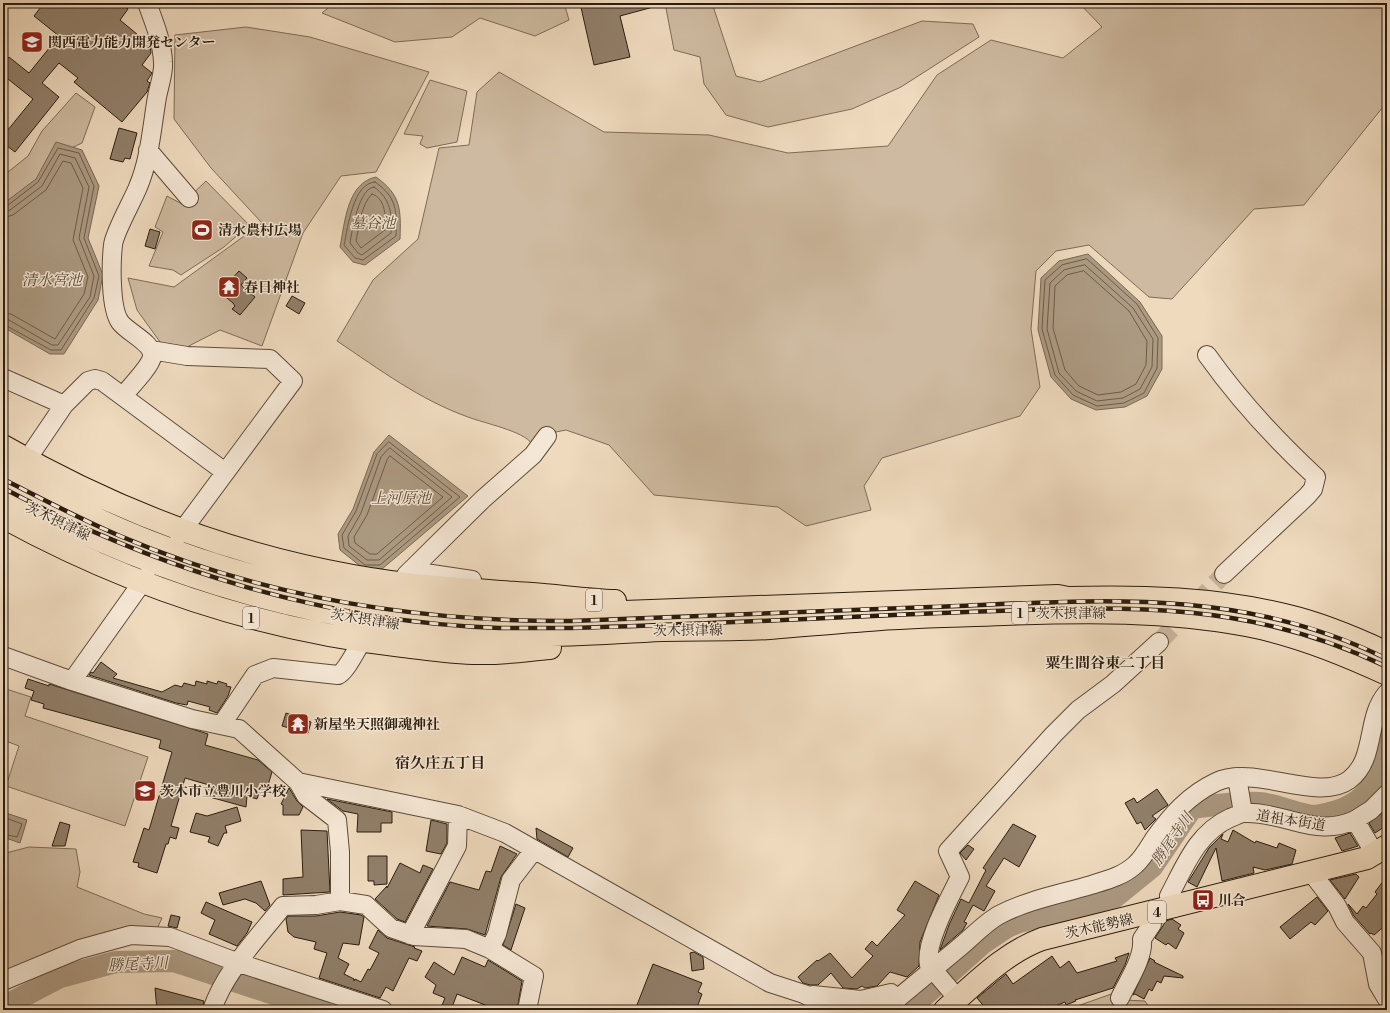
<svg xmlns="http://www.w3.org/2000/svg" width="1390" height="1013" font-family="'Libre Bodoni','Noto Serif JP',serif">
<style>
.green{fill:#cebaa0;stroke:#7c6c57}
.water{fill:#ac9a82;stroke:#786854}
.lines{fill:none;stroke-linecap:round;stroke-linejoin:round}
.shore{stroke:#6c5c48;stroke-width:1}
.river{stroke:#ac9a82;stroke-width:22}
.building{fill:#917f6a;stroke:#2b1d0e}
.minor-tunnel{stroke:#c8b49b;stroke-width:18;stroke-dasharray:18 9;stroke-linecap:butt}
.minor-casing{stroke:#5c4c3a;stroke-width:20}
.major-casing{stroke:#2b1d0e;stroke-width:24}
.minor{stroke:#f5e7d5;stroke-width:18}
.major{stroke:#efdabe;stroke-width:22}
.rail-casing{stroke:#2b1d0e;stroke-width:4.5}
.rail{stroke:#f5e7d5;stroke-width:3;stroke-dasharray:9;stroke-linecap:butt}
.labels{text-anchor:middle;stroke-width:3;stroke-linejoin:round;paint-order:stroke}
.shield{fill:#f5e7d5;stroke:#685a4a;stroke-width:1}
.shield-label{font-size:13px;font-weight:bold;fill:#2b1d0e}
.poi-label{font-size:14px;font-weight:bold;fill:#2b1d0e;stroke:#f5e7d5;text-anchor:start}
.street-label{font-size:14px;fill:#2b1d0e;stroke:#f5e7d5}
.water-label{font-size:15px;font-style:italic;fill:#584937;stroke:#f5e7d5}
.neighbourhood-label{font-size:15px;font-weight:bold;fill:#2b1d0e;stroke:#f5e7d5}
</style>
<rect width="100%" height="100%" fill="#efdabe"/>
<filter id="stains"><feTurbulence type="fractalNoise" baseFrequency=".005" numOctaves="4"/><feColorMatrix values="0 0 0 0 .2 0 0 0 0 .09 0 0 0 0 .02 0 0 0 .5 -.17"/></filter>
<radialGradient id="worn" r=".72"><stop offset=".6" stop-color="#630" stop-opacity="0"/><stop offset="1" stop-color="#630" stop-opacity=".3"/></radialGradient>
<!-- green -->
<path class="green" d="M334,3H564L569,20L535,36L480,18L452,37L395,42L322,13Z
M665,3H712L736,76L760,82L922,21L973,24L979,37L901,87L852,109L768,127L726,115L704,84L700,57L674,50Z
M1079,3H1387V102L1304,205L1254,209L1172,299L1149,297L1089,245L1056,251L1036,271L1031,329L1040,387L1020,416L882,458L864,486L871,510L806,526L778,507L654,495L609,445L566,430L546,434L532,444C524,431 483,423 468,417C420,400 379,369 337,341L373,280L418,239L439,148L469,145L477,92L499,72L604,132L709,135L788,153L888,146L937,75L991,40L1063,58L1102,27Z
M246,27L310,37L429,72L376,172L341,176L303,233L262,346L220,330L181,350L160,342L137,310L128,278L174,287L262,223L211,168L174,119L175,35Z
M430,80L467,91L457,142L427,148L420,144L423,136L404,134Z
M76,93L95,107L82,143L61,153L3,214V176L28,156L42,131Z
M206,181L249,225L224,247L181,275L173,270L149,266L163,232L155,227L167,196L182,204Z
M3,688L31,697L25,716L148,757L125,826L6,786L19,746L3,740Z
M29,847L76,849L80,872L77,887L144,914L162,918L156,931L3,978V852L6,853Z
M1117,992L1124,1000L1145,1001L1151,1010H1066Z"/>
<!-- water -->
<path class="water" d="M56,142L82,150L99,186L88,238L103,275L98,300L64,354H50L3,327V204L36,179Z
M376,177C401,195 401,209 400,239L365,265L353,262L340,247C345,222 347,183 376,177Z
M1088,254L1140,302L1162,336V369L1147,396L1125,407L1096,410L1071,399L1051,377L1038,330L1041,278L1059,261Z
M389,435L468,496L382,569H364L340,550L338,534L353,509L374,452Z
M3,812L27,820L20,843L3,837Z"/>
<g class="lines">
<!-- shore -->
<path class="shore" d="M375,182C397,197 397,211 396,236L363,260L355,258L344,245C348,227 353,183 375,182Z
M374,187C391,199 392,214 391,233L362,255L358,253L350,243C352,230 359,188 374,187Z
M372,194C386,198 386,219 385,230L361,248L356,241C359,227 361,204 372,194Z
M3,207L7,206L38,182L58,148L79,153L94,186L84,238L99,276L94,298L61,350H51L3,324
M3,212L10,210L42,186L60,154L75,158L89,187L79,238L94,276L90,297L58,345H52L9,320L3,319
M3,218L13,215L46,190L63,161L71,163L83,188L73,240L88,277L84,294L55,339L11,314L3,313
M1087,259L1137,304L1158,338L1157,368L1144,393L1124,403L1097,406L1073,395L1055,375L1042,329L1045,280L1062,265Z
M1085,265L1133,308L1153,339L1152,367L1140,389L1123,398L1097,401L1076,391L1059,373L1047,329L1050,283L1064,270Z
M1084,271L1129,311L1147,341L1146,365L1136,384L1121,392L1098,395L1079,386L1065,370L1053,328L1055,286L1067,275Z
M389,442L460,497L380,565H365L344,548L342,535L356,511L377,454Z
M390,448L452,497L379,560H367L349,546L348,536L361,513L381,457Z
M390,456L443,497L377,554H370L355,543L354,537L367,515L387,460Z
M3,817L22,824L17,837L3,834"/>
<!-- river -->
<path class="river" d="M3,1007L60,977L116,962L174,961L322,1010
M908,1010L983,943L1007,927L1019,922L1075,909L1115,897L1152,867L1192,808C1216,805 1236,802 1259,803C1278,804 1299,816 1316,816C1323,815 1331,813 1337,811C1374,799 1379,774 1387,740"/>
</g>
<!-- building -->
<path class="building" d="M44,3H121L128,9L120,20L150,45L151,53L142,65L152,73L147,81L150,83L147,92L122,122L74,82L78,78L59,63L42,83L59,97L15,152L3,143V136L33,99L3,75V65L9,57L29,73L59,36L34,16Z
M580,3H656L657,6L620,16L630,57L594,65Z
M119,128L137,133L130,159L125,158L123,162L110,159Z
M150,229L160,232L155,249L145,246Z
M239,271L247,278L241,285L255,297L240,315L232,309L235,306L233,303L221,293L222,292L219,289L228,278L231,280Z
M292,296L305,303L299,314L286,306Z
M101,662L117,674L113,678L162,692L175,685L182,687L184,683L195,686L196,681L207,684V681L217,684L218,681L227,684L226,686L231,687L228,696L217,713L209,710L210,707L188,701L187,705L176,703L89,675L91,672L93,673Z
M28,679L49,686V684L208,734L205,745L258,760L272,772L265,795L259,793L257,799L247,796L246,807L206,796L209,785L185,778L171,826L179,828L176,839L170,837L168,844H166L157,873L138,867L139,863L133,862L144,828L149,830L172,752L159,748L161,740L43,708L44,704L31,700L34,691L25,688Z
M286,713L311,722L308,733L282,726Z
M289,788L297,801L303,807L299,815H283V805L281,804Z
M1157,789L1168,805L1152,816L1156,819L1145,830L1141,822L1137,824L1125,803L1134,798L1137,803Z
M327,799L392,812V823H381V832H357L358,814L343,811Z
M237,807L241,821L225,826L227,833H224L218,846L208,842L210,837L190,832L196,813L207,816Z
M1387,809V825L1375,833L1369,823Z
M431,820L447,824V843L441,854L426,851Z
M60,822L70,825L65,846H52Z
M1013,824L1036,836L1019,867L1004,858L986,886L995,891L984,911L973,905L964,922L967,923L963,930L940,950L949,925L961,899L969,903L986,870L983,868Z
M536,828L573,848L568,857L537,839Z
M301,830L327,831L330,892L283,895V879L303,877Z
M1233,830L1255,843L1256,841L1277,848L1279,843L1296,850L1292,864L1265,870L1253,867L1254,873L1222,881L1216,848L1197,887L1188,882L1209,848L1223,834L1221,839L1228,842Z
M1350,833L1358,846L1342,851L1335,838Z
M968,845L974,849L966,860L960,853Z
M500,846L517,854L501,877L485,935L467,929L427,926L450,882L479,890L486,871L491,872Z
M368,856H387V884L374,885V881H368Z
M400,863L420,873L423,865L433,869L405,922L397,919L375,899L387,886V888Z
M1356,874L1359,877L1345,899L1330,880Z
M1387,876V924L1374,935L1371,933L1370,934L1354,916L1348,904L1357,914L1363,906L1366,908L1377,894L1375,892Z
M261,881L270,905L265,911L256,903L245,899L223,905L219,893Z
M915,881L939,895L920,942L919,966L907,977L890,972L877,986L865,988L862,986L857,989L843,988L831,973L818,985H810L803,983L798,977L817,960L818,961L830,953L852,978L873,956L865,949L872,941L877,946L905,915L897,910Z
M1317,897L1328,911L1315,925L1311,922L1290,939L1280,927Z
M206,902L252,922L247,933L237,946L209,934L215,920L201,913Z
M516,904L525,908L511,950L503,945Z
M340,912L361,915L364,917L359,945L343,943L338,958L349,964L344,974L354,979V981L355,979L361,982L368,969L370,970L379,953L369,948L378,930L387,938L415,947L414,948L422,951L417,961L409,958L393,991L386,987L380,998L319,978L327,953L314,949L316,942L294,937L288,932L286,919L288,916H316Z
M171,915L180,917L177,928L168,926Z
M1172,919L1181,925L1178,929L1184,933L1176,949L1168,943L1166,945L1155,938L1166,921Z
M694,952L703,957L704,969L692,971L690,953Z
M1129,953L1125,965L1113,988L1075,1000L1076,1001L1066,1005L1065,1002L1046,1010H987L977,998L1006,974L1013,984L1052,956L1060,968L1069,961L1077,973L1117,961L1115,958Z
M462,957L485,967L488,960L522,981L517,1010H498L457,994L451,1010H440L445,998L433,993L436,985L425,977L434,962L454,975Z
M1150,958L1155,961L1154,962L1183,976V978L1164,976L1161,983L1157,981L1152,991L1149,989L1144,999L1135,994L1133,995Z
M653,964L702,983L698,992L702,994L696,1010H635Z
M155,988L204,1001L202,1010H157Z"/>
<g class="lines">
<!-- minor-tunnel -->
<path class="minor-tunnel" d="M1159,642L1224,574"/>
<!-- minor casing -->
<g class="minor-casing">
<path id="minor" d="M148,150L189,198
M151,350L187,356L270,359L293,381L179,535
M1207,355C1239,400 1276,440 1316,477L1313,489L1307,496L1224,574
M3,378L64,405
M123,396C130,387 150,367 152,357C154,343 128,333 120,322C110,308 111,263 113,245C114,233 133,200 138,187C150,159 152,126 157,97C159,86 164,73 163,62C162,41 154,22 147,3
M24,464L64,405L88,381L95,379L102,381L225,472
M415,567L425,573L472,580V591
M406,575L483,499L533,455L547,436
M3,656L72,681L192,719L239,729L298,782L306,796L337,820L340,852V901L316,905L283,906C258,938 225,971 212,1010
M72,681L146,577
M222,724L255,675L273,668L338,675C347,671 357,647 365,637
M1237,777L1243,813
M298,782L458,815L505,833L770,983L804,994L834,1010
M1355,820L1371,810L1387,794
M1311,872L1337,906L1345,922L1372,953L1378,984L1387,999
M340,901L366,905L391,928L414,936L466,939L490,949L497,934L511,880L534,850
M1174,908L1169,896C1185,866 1197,833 1230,818C1234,817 1240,813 1244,813C1260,812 1278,817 1293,821C1315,827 1333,830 1355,820L1375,854
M410,935L457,846L458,815
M490,949L534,976L527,1010
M3,981L80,949L131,935L170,937L239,963L383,1010
M813,995L861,1000L891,993L898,999
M1120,998C1128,981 1144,958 1142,939L1152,924L1151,913
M958,999L929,965C924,944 950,897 960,877L948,851L1054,734L1078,710L1113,684L1159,642
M884,1010C910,988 936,967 961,946C973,936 986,922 999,915C1027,900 1061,894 1091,885C1107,880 1123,876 1135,865C1143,858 1149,847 1154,839C1171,815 1189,795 1216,782C1255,764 1317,803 1349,780C1377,759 1365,718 1387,693"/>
</g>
<!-- major casing -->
<g class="major-casing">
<path id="major" d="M3,446C112,509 230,554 353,576C413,587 472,590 532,594C560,596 587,600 615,601
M3,471C50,497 97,521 148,541C275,591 408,613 544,615L1058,596L1068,598C1140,596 1217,598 1288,616C1322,624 1355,638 1387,653
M3,493C165,581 329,626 513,635C563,637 613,632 663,630C698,629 734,630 770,628C798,626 826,623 855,621C904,616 955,616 1004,614C1085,611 1166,610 1246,625C1295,634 1342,653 1387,674
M3,517C127,585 262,630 403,646C428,649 453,653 478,653C502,654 526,650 550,648
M945,1010C975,984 1004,953 1042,939L1367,858L1387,846"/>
</g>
<!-- minor -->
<use href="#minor" class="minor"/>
<!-- major -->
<use href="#major" class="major"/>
<!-- rail casing -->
<g class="rail-casing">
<path id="rail" d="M3,479C42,499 80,519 120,536C263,597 417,622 571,621C691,617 811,611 931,607C1092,601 1238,585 1387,659
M3,488C156,569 325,622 499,628C523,628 547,628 571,628C694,625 817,618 940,613C1100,608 1237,594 1387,667"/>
</g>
<!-- rail -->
<use href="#rail" class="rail"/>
</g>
<!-- icons -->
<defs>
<g id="school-square" transform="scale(1.15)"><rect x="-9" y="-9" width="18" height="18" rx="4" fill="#8f2418" stroke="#f5e7d5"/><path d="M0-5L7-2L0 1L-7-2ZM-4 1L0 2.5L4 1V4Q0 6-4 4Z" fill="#fff"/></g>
<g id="stadium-square" transform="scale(1.15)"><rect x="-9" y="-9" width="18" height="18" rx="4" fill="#8f2418" stroke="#f5e7d5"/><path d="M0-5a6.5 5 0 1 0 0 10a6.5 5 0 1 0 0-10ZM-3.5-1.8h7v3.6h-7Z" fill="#fff"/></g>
<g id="temple-square" transform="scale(1.15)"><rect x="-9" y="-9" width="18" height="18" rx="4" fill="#8f2418" stroke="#f5e7d5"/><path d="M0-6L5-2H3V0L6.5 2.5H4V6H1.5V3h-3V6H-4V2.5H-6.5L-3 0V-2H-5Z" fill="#fff"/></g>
<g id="bus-square" transform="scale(1.15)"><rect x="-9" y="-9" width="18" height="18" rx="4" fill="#8f2418" stroke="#f5e7d5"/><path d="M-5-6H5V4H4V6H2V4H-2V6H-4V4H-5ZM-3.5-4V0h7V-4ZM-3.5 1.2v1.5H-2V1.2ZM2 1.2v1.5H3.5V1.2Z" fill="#fff"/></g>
</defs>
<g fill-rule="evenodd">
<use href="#school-square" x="32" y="42"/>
<use href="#stadium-square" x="202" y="230"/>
<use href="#temple-square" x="229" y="287"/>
<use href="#temple-square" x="298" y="724"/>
<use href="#school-square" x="145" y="791"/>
<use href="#bus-square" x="1203" y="900"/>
</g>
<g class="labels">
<!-- shield labels -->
<g class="shield">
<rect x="586" y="589" width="16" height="22" rx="3"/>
<rect x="1012" y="602" width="16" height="22" rx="3"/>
<rect x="243" y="607" width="16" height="22" rx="3"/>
<rect x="1148" y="901" width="18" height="22" rx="3"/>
</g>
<g class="shield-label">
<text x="594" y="605">1</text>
<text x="1020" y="618">1</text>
<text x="251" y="623">1</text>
<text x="1157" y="917">4</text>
</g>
<!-- poi labels -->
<g class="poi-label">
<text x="48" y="47">関西電力能力開発センター</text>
<text x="218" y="235">清水農村広場</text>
<text x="244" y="292">春日神社</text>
<text x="314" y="729">新屋坐天照御魂神社</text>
<text x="160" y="796">茨木市立豊川小学校</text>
<text x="1218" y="905">川合</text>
</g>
<!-- street labels -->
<g class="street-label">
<text transform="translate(58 521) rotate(26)" y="5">茨木摂津線</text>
<text x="1071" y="618">茨木摂津線</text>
<text transform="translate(365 619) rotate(9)" y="5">茨木摂津線</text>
<text transform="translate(688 630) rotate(-1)" y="5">茨木摂津線</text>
<text transform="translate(1291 820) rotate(9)" y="5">道祖本街道</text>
<text transform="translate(1099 926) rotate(-13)" y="5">茨木能勢線</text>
</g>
<!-- water labels -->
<g class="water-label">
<text x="373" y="228">墓谷池</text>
<text x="52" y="285">清水宮池</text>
<text x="401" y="503">上河原池</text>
<text transform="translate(1172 839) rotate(-55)" y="5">勝尾寺川</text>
<text transform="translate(138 964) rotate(-3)" y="5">勝尾寺川</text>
</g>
<!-- neighbourhood labels -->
<g class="neighbourhood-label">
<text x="1105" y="668">粟生間谷東二丁目</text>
<text x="440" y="768">宿久庄五丁目</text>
</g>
</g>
<!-- margin -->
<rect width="1390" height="1013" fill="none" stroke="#efdabe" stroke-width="16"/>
<rect x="4" y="4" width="1382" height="1005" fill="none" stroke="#2b1d0e" stroke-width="2"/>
<rect x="8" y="8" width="1374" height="997" fill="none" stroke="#2b1d0e"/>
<rect width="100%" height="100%" filter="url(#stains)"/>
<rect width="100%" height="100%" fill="url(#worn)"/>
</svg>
